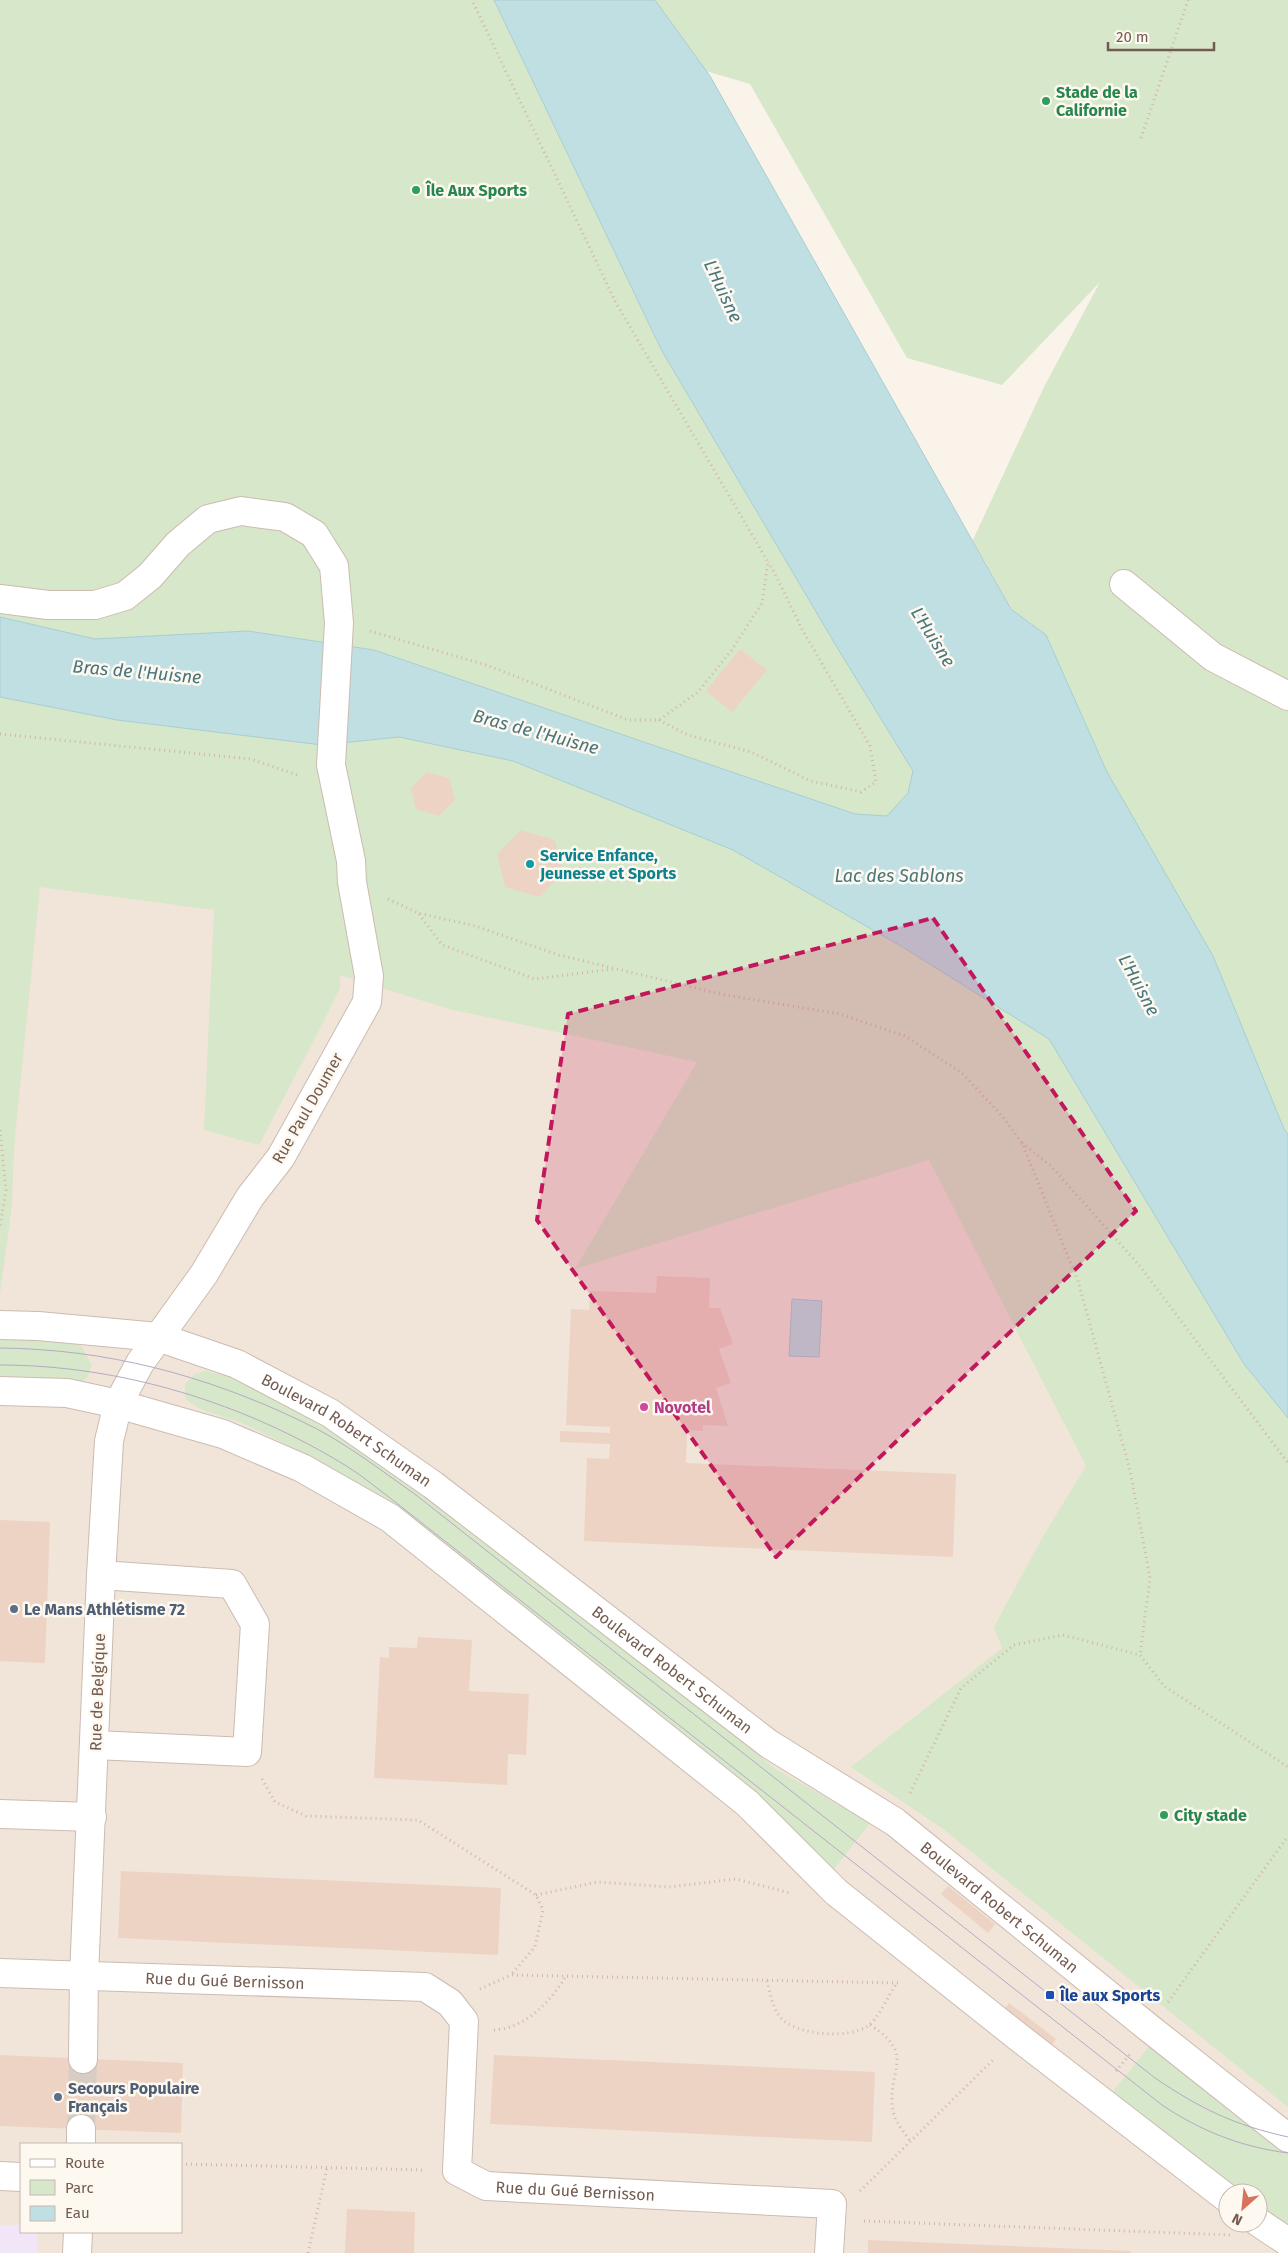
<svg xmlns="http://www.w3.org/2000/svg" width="1288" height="2253" font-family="'Fira Sans',sans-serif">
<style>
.residential{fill:#f1e5d9;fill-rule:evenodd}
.education{fill:#f0e6f7}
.green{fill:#d7e7c9}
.water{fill:#c0dfe2;stroke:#a7ced3}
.building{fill:#edd3c4}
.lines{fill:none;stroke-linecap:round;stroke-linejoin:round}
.minor-tunnel{stroke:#d8cdc4;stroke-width:28;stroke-dasharray:28 14;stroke-linecap:butt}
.minor-casing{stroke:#ccbbb1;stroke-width:30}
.path{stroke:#d2b6a7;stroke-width:3;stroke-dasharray:1 4;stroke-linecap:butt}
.minor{stroke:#fff;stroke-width:28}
.tram{stroke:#b6a9c4;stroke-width:1}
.marked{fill:#c2185b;fill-opacity:0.2;stroke:#c2185b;stroke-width:4;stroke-dasharray:10 6;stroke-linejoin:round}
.leisure-dot{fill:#2e9e5b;stroke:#fdf8f0;stroke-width:2}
.culture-dot{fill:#0f9aa8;stroke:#fdf8f0;stroke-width:2}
.hotel-dot{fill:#d1479c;stroke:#fdf8f0;stroke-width:2}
.service-dot{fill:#5c6f8a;stroke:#fdf8f0;stroke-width:2}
.transit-dot{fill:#1a4fb4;stroke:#fdf8f0;stroke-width:2}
.labels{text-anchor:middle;stroke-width:5;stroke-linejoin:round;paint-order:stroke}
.leisure-label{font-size:16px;font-weight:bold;fill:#27864d;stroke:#fdf8f0;text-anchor:start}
.culture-label{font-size:16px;font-weight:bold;fill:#0d838f;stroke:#fdf8f0;text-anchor:start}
.street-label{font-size:16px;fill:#735b50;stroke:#fdf8f0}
.hotel-label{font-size:16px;font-weight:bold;fill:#b23c85;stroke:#fdf8f0;text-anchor:start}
.service-label{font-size:16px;font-weight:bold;fill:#4e5e75;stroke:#fdf8f0;text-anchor:start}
.transit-label{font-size:16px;font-weight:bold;fill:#164399;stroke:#fdf8f0;text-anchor:start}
.water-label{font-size:18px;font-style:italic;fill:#48767d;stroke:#fdf8f0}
</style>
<rect width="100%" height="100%" fill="#faf3ea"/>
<!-- residential -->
<path class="residential" d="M0,0H587L1083,877L973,540L1045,385L1288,247V2253H0ZM21,2144H181V2232H21ZM1228,2193H1258V2223H1228Z"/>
<!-- education -->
<path class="education" d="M0,2225H21V2232H38L37,2253H0Z"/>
<!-- green -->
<path class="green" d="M0,0H494L662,351L913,772L1049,1039L1244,1364L1288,1418V2107L943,1829L851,1767L1002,1648L994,1627L1042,1538L1086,1466L929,1160L575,1269L697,1062L449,1009L340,975V988L323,1023L259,1145L204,1130L214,910L40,887L14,1147L12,1205L0,1294Z
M655,0H1288V1135L1284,1129L1130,813L1107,772L1046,635L1012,609L973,540L1045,385L1100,282L1002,385L907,358L750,84L706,71Z
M0,1338L72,1341L82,1347L92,1365L87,1378L77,1384L0,1380Z
M206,1371L237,1379L362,1445L776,1769L870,1823L831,1873L356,1483C319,1461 283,1442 244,1424C224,1415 199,1413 185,1398V1384L195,1374Z
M1151,2044L1233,2114L1288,2147V2226L1258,2206V2193H1240L1110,2095Z"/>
<!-- water -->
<path class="water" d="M494,0H655L710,76L1011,609L1046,635L1107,772L1213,956L1284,1129L1288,1135V1418L1244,1364L1049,1039L901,946L733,850L513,761L399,737L322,745L117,720L0,697V617L95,639L248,631L374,650L855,814L887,816L908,793L913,771L838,649L662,351Z
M792,1299L822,1301L819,1357L789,1356Z"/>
<!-- building -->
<path class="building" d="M740,649L767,670L732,712L706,691Z
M427,772L449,778L455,800L439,816L416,809L411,788Z
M521,830L555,840L563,873L539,897L505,887L497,854Z
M657,1276L710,1278L709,1308H720L733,1344L719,1349L731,1383L716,1388L728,1426L703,1425V1431L687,1430L686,1463L956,1474L953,1557L584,1541L587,1458L609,1459L610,1444L560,1442V1431L610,1433V1427L566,1425L571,1309L589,1310L590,1291L656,1293Z
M0,1520L50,1522L45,1663L0,1661Z
M418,1637L472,1640L469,1691L529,1694L526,1755L508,1754L507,1785L374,1778L380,1657L389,1658V1647L417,1648Z
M121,1871L501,1888L498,1955L118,1938Z
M948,1886L995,1924L988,1933L941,1894Z
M1009,2003L1056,2039L1049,2048L1002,2012Z
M0,2055L183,2063L181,2133L0,2126Z
M494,2055L875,2072L872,2142L490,2124Z
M347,2209L415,2212L414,2253H345Z
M868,2240L1131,2251V2253H868Z"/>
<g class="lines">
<!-- minor-tunnel -->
<path class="minor-tunnel" d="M81,2129L83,2059"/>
<!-- minor casing -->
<g class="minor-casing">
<g id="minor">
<path d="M1124,584L1213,657L1288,696"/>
<path d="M0,599L48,605H95L125,596L150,576L178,544L208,519L241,511L285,517L314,534L334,566L339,623L331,765L351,861L352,882L369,976L367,1002L281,1157L250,1197L204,1274L140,1363L118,1404L109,1441L101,1575L84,1976L83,2059"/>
<path id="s1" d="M0,1325L38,1326L158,1337L237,1364L330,1413L433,1485L769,1744L895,1822L1149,2028L1288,2138"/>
<path d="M0,1391L67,1393L118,1404L223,1434L302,1468L390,1518L747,1803L836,1892L1017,2036L1228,2199"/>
<path d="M95,1745L247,1752L255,1624L232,1584L101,1575"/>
<path d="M0,1814L92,1817"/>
<path id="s2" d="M0,1973L425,1987L450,2003L464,2021L457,2171L486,2186L832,2204L829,2253"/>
<path d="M81,2144V2129"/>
<path d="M0,2176L21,2177"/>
<path d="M1258,2222L1288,2242"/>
<path d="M77,2253L78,2232"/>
</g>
</g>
<!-- path -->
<path class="path" d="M1141,138L1188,0
M370,631L486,665L628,720H659L698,692L731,651L762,603L768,562L616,303L472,0
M659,720L688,735L751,752L811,781L861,792L876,782L870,746L803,631L769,562
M0,734L251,759L300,776
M388,899L418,913L475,926L559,955L725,995L840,1014L905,1036L962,1073L1002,1116L1022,1143L1078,1281L1130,1470L1150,1578L1140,1655
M419,914L442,945L535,979L613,969
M0,1130L6,1190L0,1226
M1022,1143L1051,1166L1139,1265L1288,1463
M262,1779L275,1802L306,1816L418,1820L536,1895L543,1910L535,1947L511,1975
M910,1793L961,1688L1014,1645L1063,1635L1140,1655L1164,1686L1288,1767
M536,1895L598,1882L669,1887L736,1879L790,1893
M767,1981C770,1992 772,2007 780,2017C796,2036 849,2039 868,2026C878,2019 889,1995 896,1984
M480,1989L511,1975L898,1983
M1168,2002L1288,1836
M870,2025C920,2056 883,2073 894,2115C896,2123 905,2133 910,2141
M494,2030C526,2028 550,2002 566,1976
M1116,2071L1131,2053
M181,2164L426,2170
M860,2191L994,2059
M864,2221L1230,2235
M308,2253L327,2168"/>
<!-- minor -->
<use href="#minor" class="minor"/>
<!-- tram -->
<path class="tram" d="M0,1348C106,1349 205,1375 301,1421C342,1440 379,1469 416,1495L1155,2078C1201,2109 1234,2125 1288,2137
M0,1365C121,1365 245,1403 348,1467C364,1477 379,1490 394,1501L1162,2105C1201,2131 1241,2147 1288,2153"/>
</g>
<!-- marked area -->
<path class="marked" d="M933,918L1136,1211L776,1557L537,1220L568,1014Z"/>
<!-- markers -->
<g class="leisure-dot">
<circle cx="1046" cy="101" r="5"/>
<circle cx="416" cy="190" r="5"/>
<circle cx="1164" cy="1815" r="5"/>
</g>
<circle class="culture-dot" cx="530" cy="864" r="5"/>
<circle class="hotel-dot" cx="644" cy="1407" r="5"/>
<g class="service-dot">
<circle cx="14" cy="1609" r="5"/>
<circle cx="58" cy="2097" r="5"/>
</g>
<rect class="transit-dot" x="1045" y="1990" width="10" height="10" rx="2.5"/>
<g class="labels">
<!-- leisure labels -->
<g class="leisure-label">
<text x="1056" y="98">Stade de la<tspan x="1056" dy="18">Californie</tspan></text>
<text x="426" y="196">Île Aux Sports</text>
<text x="1174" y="1821">City stade</text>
</g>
<!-- culture labels -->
<g class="culture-label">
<text x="540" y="861">Service Enfance,<tspan x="540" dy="18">Jeunesse et Sports</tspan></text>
</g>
<!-- street labels -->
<g class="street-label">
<text transform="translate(307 1108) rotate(-60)" y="6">Rue Paul Doumer</text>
<text dy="6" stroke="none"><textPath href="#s1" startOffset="370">Boulevard Robert Schuman</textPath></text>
<text dy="6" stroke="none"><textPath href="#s1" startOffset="775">Boulevard Robert Schuman</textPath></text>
<text transform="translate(97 1692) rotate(-88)" y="6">Rue de Belgique</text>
<text dy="6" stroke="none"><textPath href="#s1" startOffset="1180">Boulevard Robert Schuman</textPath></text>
<text dy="6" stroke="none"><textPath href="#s2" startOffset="225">Rue du Gué Bernisson</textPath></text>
<text dy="6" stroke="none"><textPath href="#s2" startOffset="750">Rue du Gué Bernisson</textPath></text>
</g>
<!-- hotel labels -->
<g class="hotel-label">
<text x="654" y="1413">Novotel</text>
</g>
<!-- service labels -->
<g class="service-label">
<text x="24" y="1615">Le Mans Athlétisme 72</text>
<text x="68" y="2094">Secours Populaire<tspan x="68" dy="18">Français</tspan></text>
</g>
<!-- transit labels -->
<g class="transit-label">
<text x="1060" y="2001">Île aux Sports</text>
</g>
<!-- water labels -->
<g class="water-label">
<text transform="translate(723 291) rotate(65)" y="6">L'Huisne</text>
<text transform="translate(933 637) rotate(58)" y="6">L'Huisne</text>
<text transform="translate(137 672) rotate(5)" y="6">Bras de l'Huisne</text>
<text transform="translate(536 732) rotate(15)" y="6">Bras de l'Huisne</text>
<text x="899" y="882">Lac des Sablons</text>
<text transform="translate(1139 985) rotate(62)" y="6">L'Huisne</text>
</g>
</g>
<!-- legend -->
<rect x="20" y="2143" width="162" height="90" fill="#fdf8f0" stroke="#c6b9b0"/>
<rect x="30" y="2159" width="25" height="8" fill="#ffffff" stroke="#c6b9b0"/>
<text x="65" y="2168" font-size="15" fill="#735b50">Route</text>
<rect x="30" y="2180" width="25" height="15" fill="#d7e7c9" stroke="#c6b9b0"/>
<text x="65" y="2193" font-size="15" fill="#735b50">Parc</text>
<rect x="30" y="2206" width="25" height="15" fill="#c0dfe2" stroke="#c6b9b0"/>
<text x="65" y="2218" font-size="15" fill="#735b50">Eau</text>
<!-- north arrow -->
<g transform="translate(1243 2208) rotate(207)"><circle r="24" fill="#fdf8f0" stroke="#c6b9b0"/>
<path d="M0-4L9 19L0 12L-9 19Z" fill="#d7735d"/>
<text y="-8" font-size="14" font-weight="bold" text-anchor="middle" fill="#735b50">N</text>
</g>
<!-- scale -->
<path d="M1108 42v8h106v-8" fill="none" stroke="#735b50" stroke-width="2.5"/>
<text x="1116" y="42" font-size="15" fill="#735b50" stroke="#fdf8f0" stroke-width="4" paint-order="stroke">20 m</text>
</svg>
